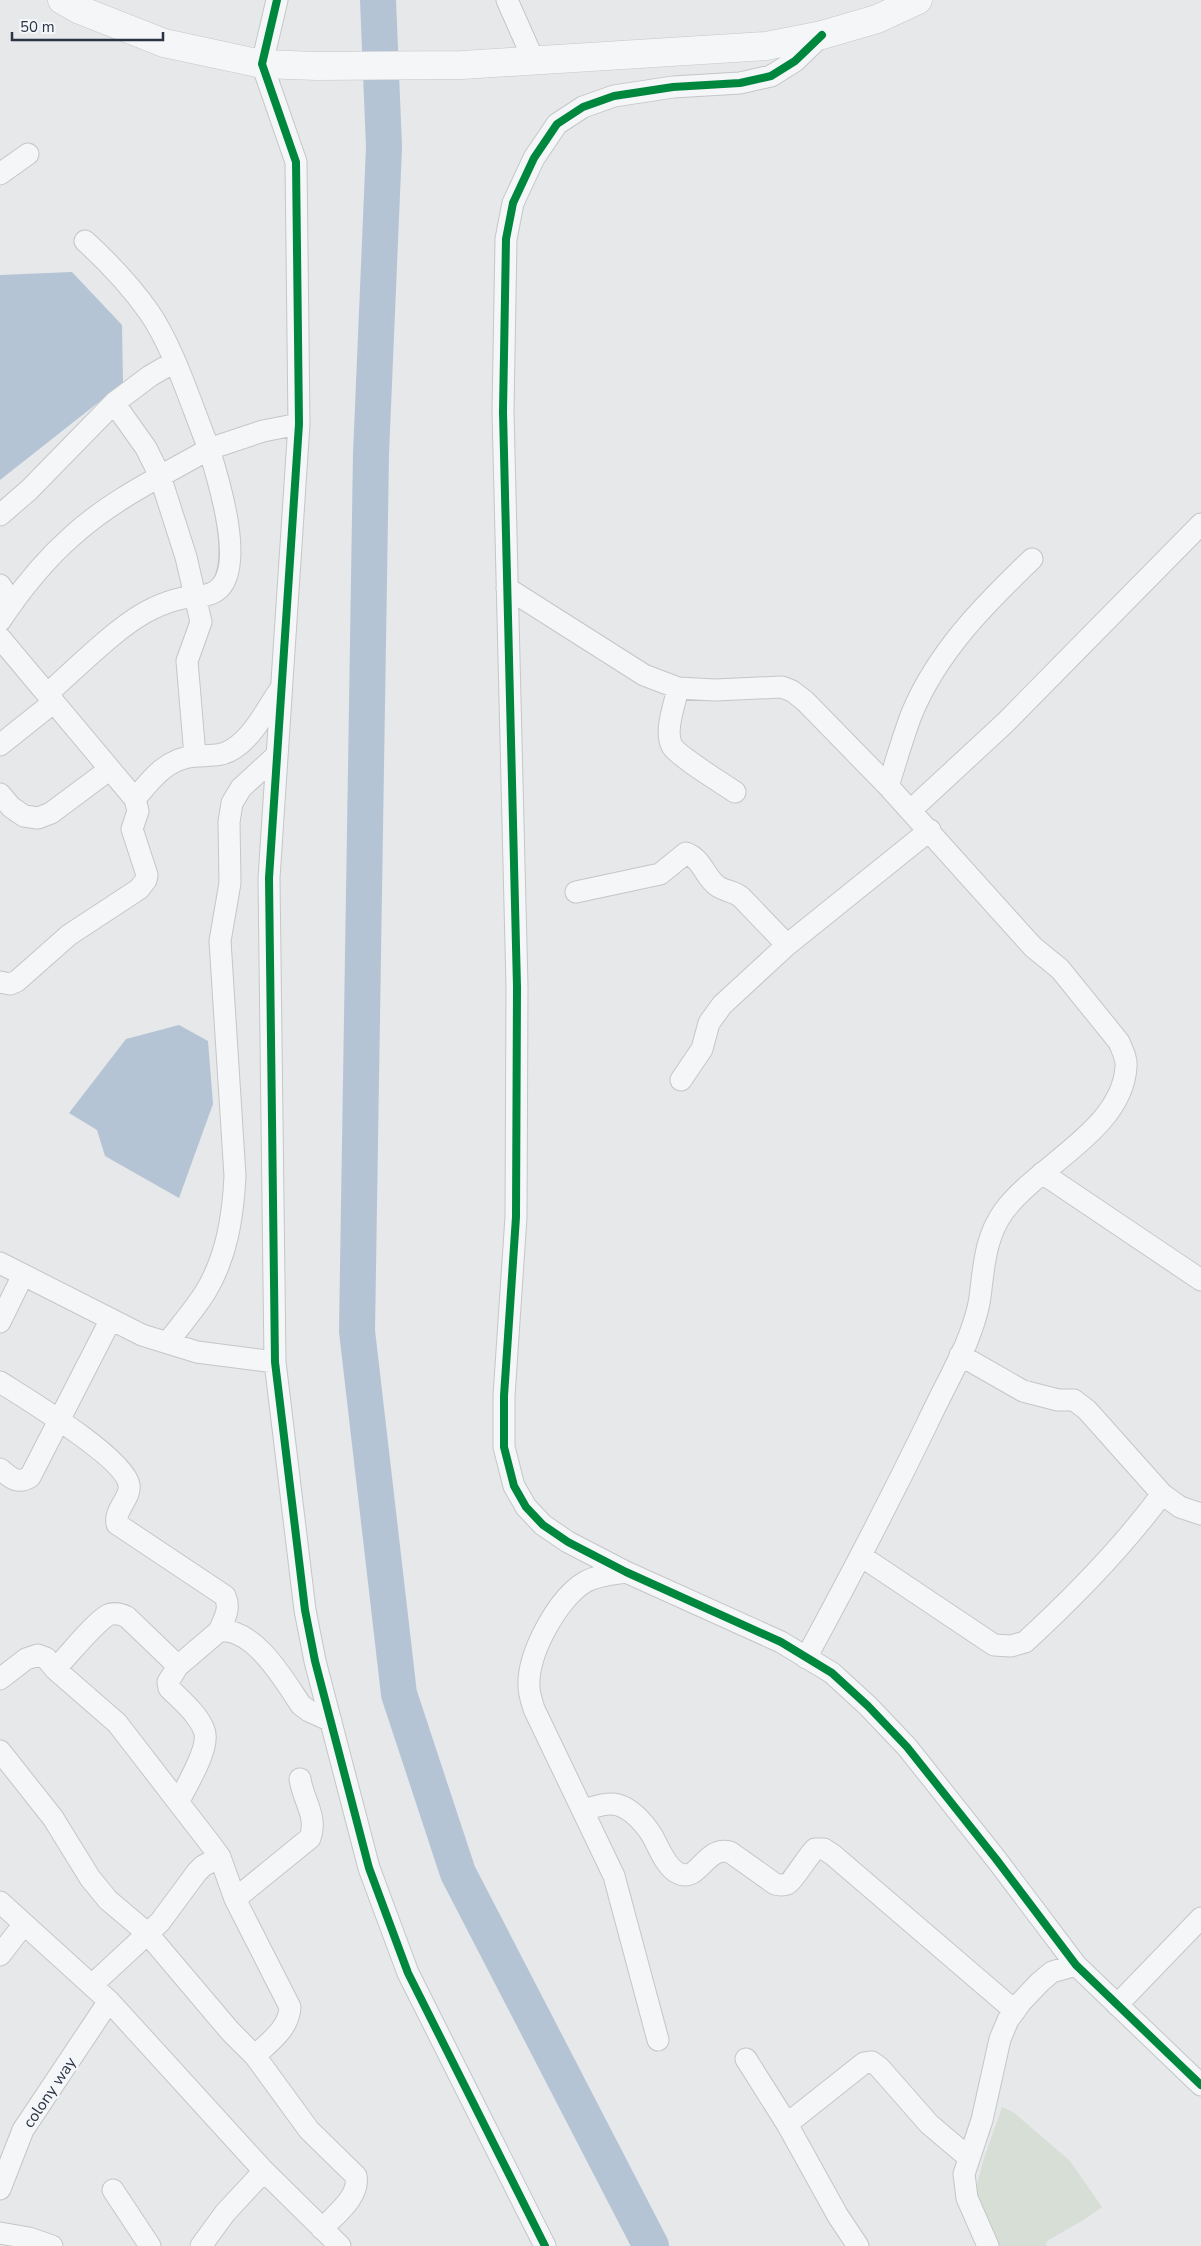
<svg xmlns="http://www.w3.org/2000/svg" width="1201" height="2246" font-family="'Nunito Sans',sans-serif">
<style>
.green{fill:#d6ded6}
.water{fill:#b4c4d5}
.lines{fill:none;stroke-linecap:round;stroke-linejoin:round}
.river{stroke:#b4c4d5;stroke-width:36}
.minor-casing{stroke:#c4c6c8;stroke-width:23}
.tertiary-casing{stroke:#c4c6c8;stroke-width:29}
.minor{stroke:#f5f6f7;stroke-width:21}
.tertiary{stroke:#f5f6f7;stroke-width:28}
.cycleway-casing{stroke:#f4f6f9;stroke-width:11}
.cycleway{stroke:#00873e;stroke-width:8}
.labels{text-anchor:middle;stroke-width:4.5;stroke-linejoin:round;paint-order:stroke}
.street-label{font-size:16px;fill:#2b3445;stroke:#f4f6f9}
</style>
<rect width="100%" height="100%" fill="#e6e8ea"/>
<!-- green -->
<path class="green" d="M1002,2107L1013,2112L1070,2161L1102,2207L1085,2219L1047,2241L1046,2246H991L975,2193L983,2161Z"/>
<!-- water -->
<path class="water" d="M72,272L122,325L123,383L0,480V275Z
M179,1025L208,1041L213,1104L179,1198L105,1156L97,1130L69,1113L126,1039Z"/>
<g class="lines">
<!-- river -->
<path class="river" d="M378,0L384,147L371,454L357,1331L399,1694L458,1873L651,2246"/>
<!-- minor casing -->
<g class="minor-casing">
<path id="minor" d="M277,0L262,64L296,162L299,424L269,878L275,1362L305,1610L315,1661L369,1868L408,1973L545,2246
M507,0L534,61
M822,35L795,61L771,76L740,83L673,87L614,96L583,107L557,124L534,158L513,203L506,239L503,412L517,987L516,1217L504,1396V1447L514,1486L526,1507L543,1525L568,1542L626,1572L781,1642L832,1673L868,1706L907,1747L996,1859L1076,1965L1201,2085
M0,174L28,154
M114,403L146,448L160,476L186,557L201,622L187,661L195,756
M0,515L29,490L114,403L150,376L174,362
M0,585L12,603
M507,588L644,675L678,688L715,690L782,687L792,691L805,701L888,786L1033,947L1060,969L1119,1042C1122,1050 1127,1058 1126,1067C1122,1130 1039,1164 1004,1211C985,1237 984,1266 980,1297C978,1313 972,1329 966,1344C954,1371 939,1398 926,1426C888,1504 848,1581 806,1658
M0,621C20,591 44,561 71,537C111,500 162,476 209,449C192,407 174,348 149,312C130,285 109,263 85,241
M0,638L47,694C76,669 120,623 154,608C162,604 174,600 183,598C194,597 207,597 216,591C247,570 218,478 209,449L263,431L299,424
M678,688C675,704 664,731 672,746C679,757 722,783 735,792
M0,745L54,702
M888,786C896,762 903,736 912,713C938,651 985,604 1032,559
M0,794L11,807L24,816L38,818L51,813L110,769
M135,799C152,778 167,758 196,756C210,755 221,757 233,749C254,736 267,708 281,688
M911,810L1005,723L1201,524
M576,892L660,874L686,853C702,859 704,875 716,885C723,891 734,891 741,897L787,945
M0,982L10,984L17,981L69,935L139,889L146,880L147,875L132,829L138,811L135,799L47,694
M681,1080L702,1049L709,1023L722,1005L787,945L930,830
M1042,1173L1201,1280
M0,1263L142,1335L197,1352L275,1362
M0,1322L23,1275
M167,1343C180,1326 195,1309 206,1291C227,1256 233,1216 235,1176L220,941L230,883L229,822L232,803L241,788L277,755
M960,1355L1023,1391L1058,1400H1074L1087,1410L1162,1494L1180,1507L1201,1514
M0,1382C25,1398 125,1458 129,1485C131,1499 114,1509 117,1524L225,1596C231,1609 224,1619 219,1631
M0,1469C10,1477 17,1485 30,1477L111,1319
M861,1556L994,1645L1011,1646L1025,1642C1074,1597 1122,1548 1162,1494
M626,1572C613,1574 597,1575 585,1582C558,1598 527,1654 529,1687C529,1694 532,1702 534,1709L614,1876L658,2040
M55,1669C70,1654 92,1625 108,1615C115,1612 121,1614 127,1617L178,1666
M0,1679L26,1659L38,1655L46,1658L55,1669L117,1723L212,1846L220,1857L235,1899L290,2007C289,2029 269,2042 255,2056
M0,1751L53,1818L90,1878L108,1900L147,1933L230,2031L255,2056L309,2130L356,2176C360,2197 335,2215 322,2229
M179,1801C187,1784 211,1747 204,1730C198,1714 181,1700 169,1688L168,1682L178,1666L219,1631C254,1627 284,1680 301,1705L309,1711L331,1721
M583,1810C592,1808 601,1804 610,1804C630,1803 650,1829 657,1845C662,1855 668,1868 678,1873C699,1884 705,1845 730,1852L775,1884C779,1885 782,1886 787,1884C792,1882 808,1856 815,1849H824L833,1855L1015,2011
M235,1899L310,1838C318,1817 303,1800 300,1779
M0,1902L109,2001L264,2171L340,2246
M0,1955L24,1924
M92,1985L160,1922L197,1872L203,1866L220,1857
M1117,2005L1201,1918
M746,2059L787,2124L838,2216L858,2246
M787,2124L864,2063L872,2062L879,2067L929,2124L968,2157
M0,2189L23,2130L109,2001
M113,2190L150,2246
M0,2233L29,2238L52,2246
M201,2246L225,2213L264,2171
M988,2246L967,2198L964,2174L982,2120L1000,2039L1008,2020L1021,2002L1040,1982L1052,1972L1076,1965"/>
</g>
<!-- tertiary casing -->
<g class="tertiary-casing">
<path id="tertiary" d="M62,0L80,10L164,43L262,64L317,66L462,65L766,46L822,35L877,19L918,0"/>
</g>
<!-- minor -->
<use href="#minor" class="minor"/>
<!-- tertiary -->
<use href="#tertiary" class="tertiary"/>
<!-- cycleway casing -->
<g class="cycleway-casing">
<path id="cycleway" d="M277,0L262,64L296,162L299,424L269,878L275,1362L305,1610L315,1661L369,1868L408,1973L545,2246
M822,35L795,61L771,76L740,83L673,87L614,96L583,107L557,124L534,158L513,203L506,239L503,412L517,987L516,1217L504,1396V1447L514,1486L526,1507L543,1525L568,1542L626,1572L781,1642L832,1673L868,1706L907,1747L996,1859L1076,1965L1201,2085"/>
</g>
<!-- cycleway -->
<use href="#cycleway" class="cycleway"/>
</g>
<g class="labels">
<!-- street labels -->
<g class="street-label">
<text transform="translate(49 2092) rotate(-56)" y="6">colony way</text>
</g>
</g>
<!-- scale -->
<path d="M12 32v8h151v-8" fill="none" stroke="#2b3445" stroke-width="2.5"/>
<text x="20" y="32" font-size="15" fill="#2b3445" stroke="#f4f6f9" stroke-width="4" paint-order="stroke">50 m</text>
</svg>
